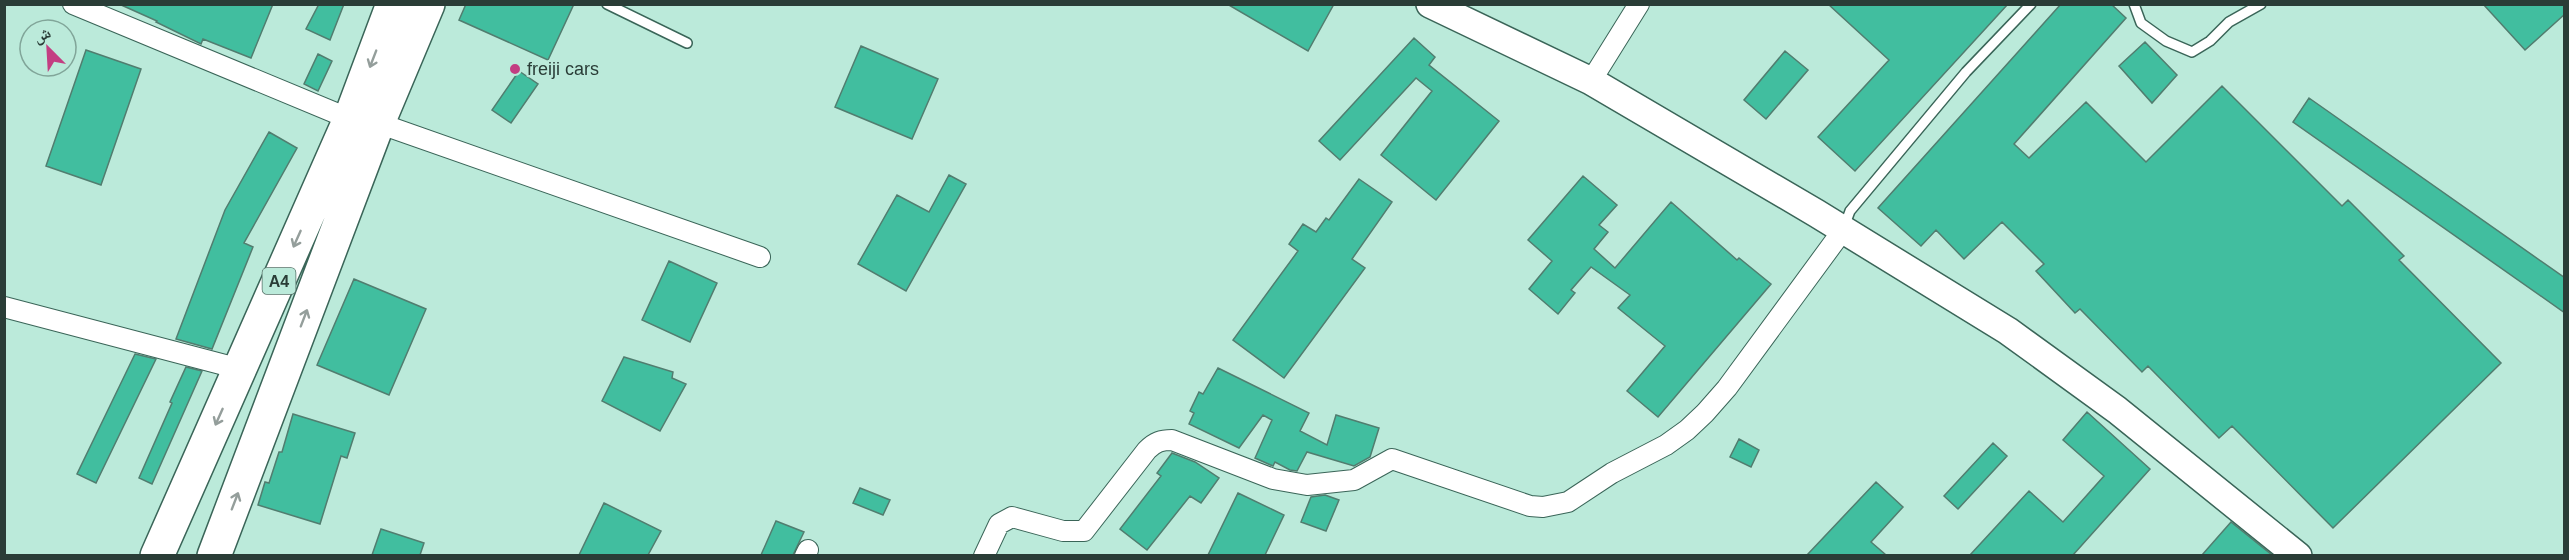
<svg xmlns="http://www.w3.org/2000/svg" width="2569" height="560" font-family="Helvetica,'Noto Naskh Arabic',sans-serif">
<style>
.building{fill:#41be9f;stroke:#517d6f;stroke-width:1.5}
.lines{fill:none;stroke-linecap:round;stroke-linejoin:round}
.lane-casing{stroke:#3a6558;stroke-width:12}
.street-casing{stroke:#3a6558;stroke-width:22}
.secondary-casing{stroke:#3a6558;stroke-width:30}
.highway-casing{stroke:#3a6558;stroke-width:36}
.lane{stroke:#fff;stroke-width:9}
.street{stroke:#fff;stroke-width:20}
.secondary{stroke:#fff;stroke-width:27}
.highway{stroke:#fff;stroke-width:33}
.oneway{stroke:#949e9b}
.poi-dot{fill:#c33e82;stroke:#bbeada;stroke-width:2}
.labels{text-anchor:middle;stroke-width:4.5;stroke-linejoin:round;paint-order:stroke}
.shield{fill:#bbeada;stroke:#567168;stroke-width:1.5}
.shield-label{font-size:16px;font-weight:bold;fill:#2a3d37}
.poi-label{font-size:18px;fill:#2a3d37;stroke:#bbeada;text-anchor:start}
</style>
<rect width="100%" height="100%" fill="#bbeada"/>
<!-- building -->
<path class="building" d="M119,4H273L251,58L203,39L201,44L156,22L157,21Z
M319,4H344L330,40L306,29Z
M466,4H574L548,60L459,20Z
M1227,4H1334L1308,51Z
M1828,4H2008L1855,171L1818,137L1889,60Z
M2061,4H2111L2126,18L2014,144L2029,158L2086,102L2146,162L2222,86L2342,206L2348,200L2404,256L2399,260L2501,363L2333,528L2232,426L2219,438L2148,366L2142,372L2080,309L2075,313L2036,271L2044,264L2002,222L1964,259L1936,230L1921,246L1878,208Z
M2483,4H2565V14L2525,50Z
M1414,38L1435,57L1429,65L1499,121L1436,200L1381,155L1432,91L1416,78L1340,160L1319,141Z
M2145,42L2177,75L2152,103L2119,66Z
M861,46L938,79L912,139L835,107Z
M86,50L141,69L101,185L46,166Z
M1785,51L1808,70L1766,119L1744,100Z
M318,54L332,61L318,91L304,84Z
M519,71L538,84L511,123L492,110Z
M2309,98L2565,278V313L2293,122Z
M269,132L297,148L244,243L253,247L212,349L176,339L225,210Z
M949,175L966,184L906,291L858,264L897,195L929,212Z
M1583,176L1617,205L1599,225L1608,232L1594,249L1615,268L1671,202L1737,260L1739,258L1771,284L1658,417L1627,391L1665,346L1618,308L1630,295L1591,267L1571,290L1575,293L1558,314L1529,289L1552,261L1528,240Z
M1359,179L1392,202L1352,259L1365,268L1284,378L1233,340L1298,251L1289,244L1303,224L1316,232L1326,218L1329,220Z
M669,261L717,283L690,342L642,320Z
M354,279L426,309L389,395L317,365Z
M135,354L156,359L96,483L77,474Z
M624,357L673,372L672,378L686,384L660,431L602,401Z
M186,367L202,371L152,484L139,478L172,403L170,402Z
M1218,368L1309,413L1300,431L1327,445L1336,415L1379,428L1370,457L1354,466L1307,452L1297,471L1290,470L1275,462L1273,466L1255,458L1272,420L1263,415L1239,448L1189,424L1194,413L1190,411L1199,392L1203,394Z
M2087,412L2150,469L2073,555H1970L2029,491L2063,522L2104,476L2063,440Z
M293,414L355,433L347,458L341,456L320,524L258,505L265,482L269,483L279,452H282Z
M1739,439L1759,450L1751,467L1730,457Z
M1993,443L2007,456L1958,509L1944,496Z
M1172,453L1195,462L1219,478L1201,503L1190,496L1147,550L1120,529L1161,476L1157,473Z
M1876,482L1903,507L1871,542L1886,555H1807Z
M860,488L890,500L883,515L853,503Z
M1238,493L1284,515L1265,555H1208Z
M1325,495L1339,500L1326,531L1301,522L1311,497Z
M604,503L661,531L648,555H579Z
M776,521L804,532L793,555H761Z
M2231,522L2272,555H2202Z
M381,529L424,543L420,555H372Z"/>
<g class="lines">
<!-- lane casing -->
<g class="lane-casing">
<path id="lane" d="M607,4L687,43
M2134,4L2141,23L2166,41L2192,52L2210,41L2229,22L2261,4
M1844,227L1850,211L1966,72L2031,4"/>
</g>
<!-- street casing -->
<g class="street-casing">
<path id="street" d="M73,4L350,119
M1591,81L1639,4
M378,123L760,257
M4,307L240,369
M805,556L808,550
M984,556L999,524L1012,517L1063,531H1084L1147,450C1155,442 1161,440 1172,440L1273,479L1307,485L1354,480L1392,459L1530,506L1543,507L1568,502L1612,473L1666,445L1687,430L1705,413L1727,388L1843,230"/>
</g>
<!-- secondary casing -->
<g class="secondary-casing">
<path id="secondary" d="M1430,4L1591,81L1816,213L2008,331L2117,410L2298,556"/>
</g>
<!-- highway casing -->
<g class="highway-casing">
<path id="highway" d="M157,556L350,119L393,4
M214,556L378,123L428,4"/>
</g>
<!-- lane -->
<use href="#lane" class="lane"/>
<!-- street -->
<use href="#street" class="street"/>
<!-- secondary -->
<use href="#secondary" class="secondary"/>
<!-- highway -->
<use href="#highway" class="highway"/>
</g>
<!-- one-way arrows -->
<defs><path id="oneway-shaft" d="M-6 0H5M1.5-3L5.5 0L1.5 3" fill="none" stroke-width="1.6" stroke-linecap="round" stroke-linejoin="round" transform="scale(1.5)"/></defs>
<g class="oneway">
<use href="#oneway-shaft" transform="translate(373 59) rotate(111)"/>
<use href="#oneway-shaft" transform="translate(297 239) rotate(114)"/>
<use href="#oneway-shaft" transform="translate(304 318) rotate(-69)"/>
<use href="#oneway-shaft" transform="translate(219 417) rotate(114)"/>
<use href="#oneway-shaft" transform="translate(235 501) rotate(-69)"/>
</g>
<!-- markers -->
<circle class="poi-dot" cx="515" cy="69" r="6"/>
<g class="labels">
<!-- shield labels -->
<rect class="shield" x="262.5" y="268" width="33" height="26" rx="4.5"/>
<g class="shield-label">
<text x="279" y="287">A4</text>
</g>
<!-- poi labels -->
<g class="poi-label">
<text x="527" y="75">freiji cars</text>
</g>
</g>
<!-- border -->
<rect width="2569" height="560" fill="none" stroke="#2a3d37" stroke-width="12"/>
<!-- north arrow -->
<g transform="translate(48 48) rotate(336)"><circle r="28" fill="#bbeada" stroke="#81a599" stroke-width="1.5"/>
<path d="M0-4.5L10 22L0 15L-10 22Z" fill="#c33e82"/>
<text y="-9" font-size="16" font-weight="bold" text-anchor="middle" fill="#2a3d37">ش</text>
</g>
</svg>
